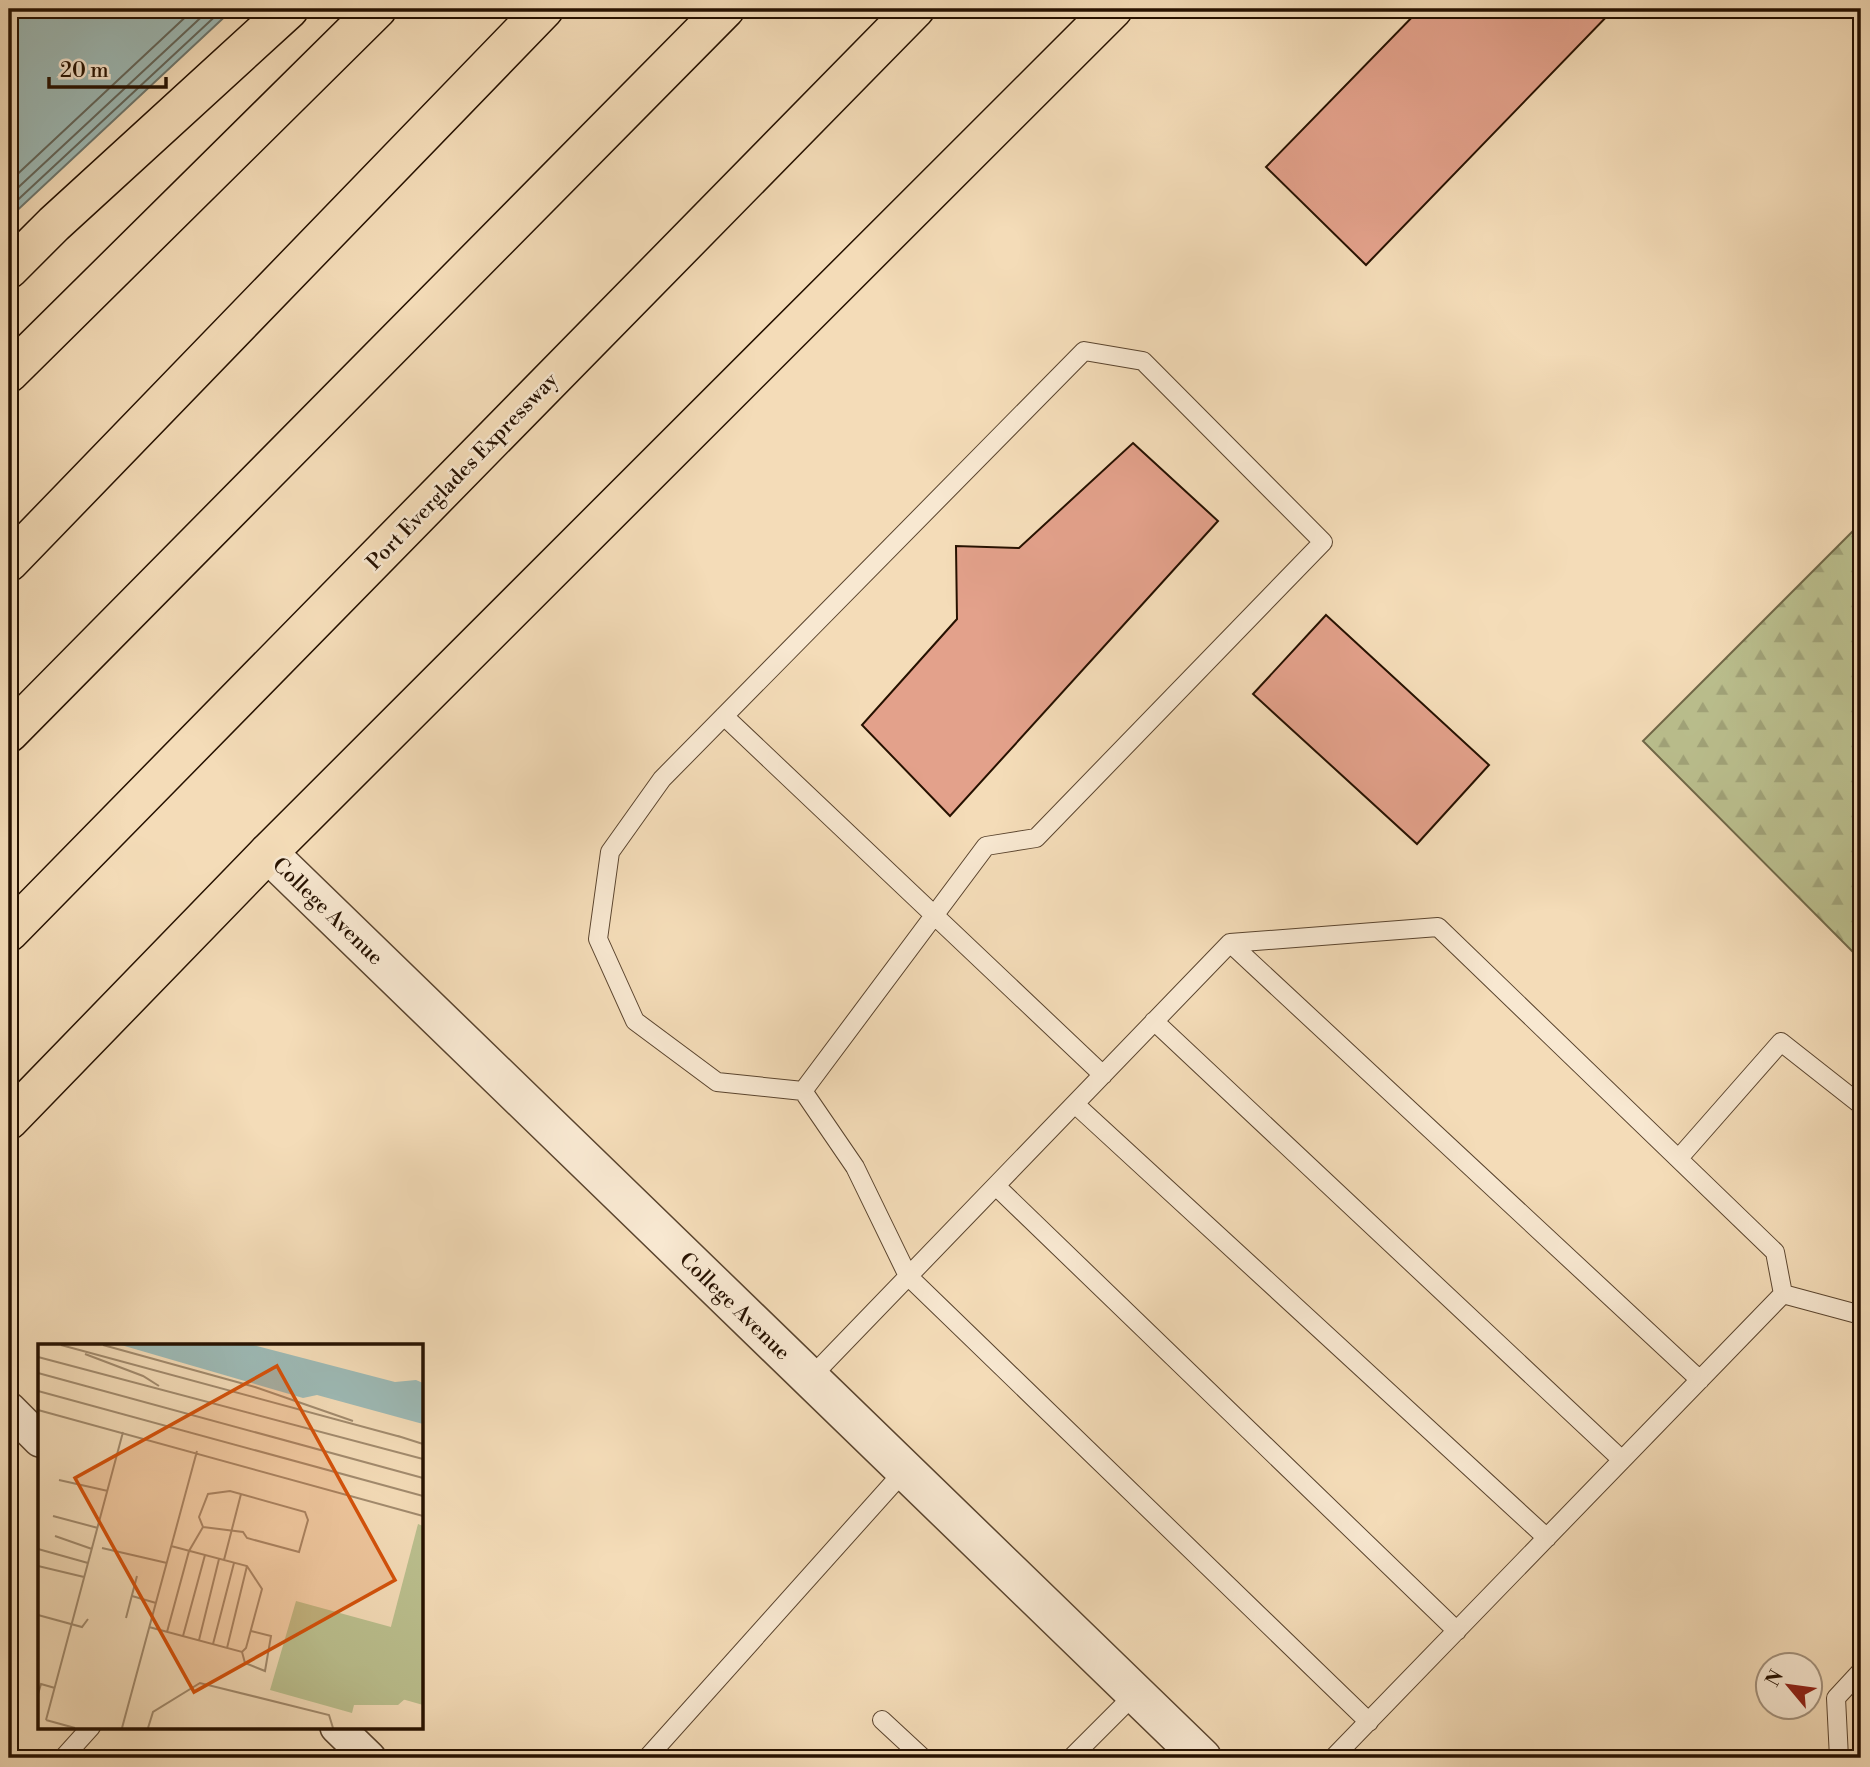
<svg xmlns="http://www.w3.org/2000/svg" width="1870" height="1767" font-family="'Libre Bodoni',serif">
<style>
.forest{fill:url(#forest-firs);stroke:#706848;stroke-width:2}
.water{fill:#9dbab6;stroke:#6d766d;stroke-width:2}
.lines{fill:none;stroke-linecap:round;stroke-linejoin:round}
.shore{stroke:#62665b;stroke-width:2}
.building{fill:#e3a18b;stroke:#261100;stroke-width:2}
.service-casing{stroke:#5a442e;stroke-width:20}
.minor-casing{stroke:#5a442e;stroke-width:36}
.tertiary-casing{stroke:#5a442e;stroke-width:41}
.primary-casing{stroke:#261100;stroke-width:41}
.motorway-casing{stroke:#261100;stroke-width:41}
.service{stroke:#f8e8d1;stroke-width:18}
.minor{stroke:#f8e8d1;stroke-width:33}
.tertiary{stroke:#f8e8d1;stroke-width:38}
.primary{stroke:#f4dcb8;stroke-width:38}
.motorway{stroke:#f4dcb8;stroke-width:38}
.labels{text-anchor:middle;stroke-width:5;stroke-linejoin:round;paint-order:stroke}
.street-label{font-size:21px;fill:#261100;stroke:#f8e8d1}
.inset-road{fill:none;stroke:#a28b6e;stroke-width:2}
.view{fill:#d5520b;fill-opacity:0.15;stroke:#d5520b;stroke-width:3.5}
.inset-edge{fill:none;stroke:#261100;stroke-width:3.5}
</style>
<defs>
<pattern id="forest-firs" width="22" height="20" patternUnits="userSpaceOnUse" patternTransform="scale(1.75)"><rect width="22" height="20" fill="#bbc08f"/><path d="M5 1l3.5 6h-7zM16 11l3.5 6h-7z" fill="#a1a47a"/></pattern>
</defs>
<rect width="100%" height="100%" fill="#f4dcb8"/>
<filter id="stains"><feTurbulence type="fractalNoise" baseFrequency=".00286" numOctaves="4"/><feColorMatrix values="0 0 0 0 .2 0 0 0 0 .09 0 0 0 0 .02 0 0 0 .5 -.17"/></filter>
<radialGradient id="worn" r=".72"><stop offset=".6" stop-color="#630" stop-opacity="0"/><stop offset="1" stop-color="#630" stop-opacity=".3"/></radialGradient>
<!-- forest -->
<path class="forest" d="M1861,523V960L1643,741Z"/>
<!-- water -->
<path class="water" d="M9,9H233L9,218Z"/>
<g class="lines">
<!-- shore -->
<path class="shore" d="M9,182L194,9
M9,196L210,9
M9,208L223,9"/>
</g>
<!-- building -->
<path class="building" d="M1420,9H1614L1366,265L1266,167Z
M1133,443L1218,521L950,816L862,725L957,619L956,546L1019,548Z
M1326,615L1489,765L1417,844L1253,694Z"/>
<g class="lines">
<!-- service casing -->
<g class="service-casing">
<path id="service" d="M724,716L1103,1075
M1230,943L1700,1380
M1154,1021L1622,1460
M803,1091L986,846L1036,838L1323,542L1143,361L1084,351L662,779L610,852L598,939L635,1021L717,1082L803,1091L855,1167L908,1276L1369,1722
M1075,1104L1547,1538
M1679,1158L1781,1042L1861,1105
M996,1186L1457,1631
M1783,1294L1861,1315
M810,1378L1230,943L1438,927L1775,1252L1783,1294L1333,1758
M882,1720L923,1758
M63,1758L91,1727
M647,1758L905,1470
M1071,1758L1135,1694
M1839,1758L1836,1698L1861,1671"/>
</g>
<!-- minor casing -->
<g class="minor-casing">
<path id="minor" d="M9,1409L40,1440
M337,1727L369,1758"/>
</g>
<!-- tertiary casing -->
<g class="tertiary-casing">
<path id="tertiary" d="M268,853L1202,1758"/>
</g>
<!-- primary casing -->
<g class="primary-casing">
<path id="primary" d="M9,269L54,224L289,9
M9,1120L268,853L1113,9"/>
</g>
<!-- motorway casing -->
<g class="motorway-casing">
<path id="motorway" d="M9,373L377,9
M9,562L544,9
M9,733L725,9
M9,932L915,9"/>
</g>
<!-- service -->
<use href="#service" class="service"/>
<!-- minor -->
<use href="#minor" class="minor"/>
<!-- tertiary -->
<use href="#tertiary" class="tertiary"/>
<!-- primary -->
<use href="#primary" class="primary"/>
<!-- motorway -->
<use href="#motorway" class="motorway"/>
</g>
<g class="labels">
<!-- street labels -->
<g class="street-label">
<text transform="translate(462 471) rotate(-46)" y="7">Port Everglades Expressway</text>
<text transform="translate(328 911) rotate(44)" y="7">College Avenue</text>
<text transform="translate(735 1306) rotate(44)" y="7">College Avenue</text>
</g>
</g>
<!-- overview -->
<g transform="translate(38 1344)">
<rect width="385" height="385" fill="#f4dcb8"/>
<path d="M258,257L353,283L376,347L360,361H316L314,369L232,346Z" fill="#bbc08f"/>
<path d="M380,180L385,182V361L336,347Z" fill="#bbc08f"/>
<path d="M83,1H215L357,38L378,36L385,39V80L279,51L265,54Z" fill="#9dbab6"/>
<path class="inset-road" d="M23,1L363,93M65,1L217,43L315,77M47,10L105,32L121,42M0,13L385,115M0,29L385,134M0,47L385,152M0,66L385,172M360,92L385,100M21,136L70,147M15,172L60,184M17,192L54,205M64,204L129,219M0,205L50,219M186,216L203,150M0,222L46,233M94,252L118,259M0,271L44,283L50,275M88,274L99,232M111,283L204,308L208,304L224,245L209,222L133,202M129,288L151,207L165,183L161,173L170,150L192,147L267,168L270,176L261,208L209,194L205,188L165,183M145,292L167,211M161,296L181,215M175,300L196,219M189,304L209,222M204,308L207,319L227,327L233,292L213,287M0,350L3,340L17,344M8,376L85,88M8,376L37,384M84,384L159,107M110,384L115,368L162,339L291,371L295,384"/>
<path class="view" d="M239,22L357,236L156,348L37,134Z"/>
<rect width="385" height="385" class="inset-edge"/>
</g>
<!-- margin -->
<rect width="1870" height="1767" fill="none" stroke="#f4dcb8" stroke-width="35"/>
<rect x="10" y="10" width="1849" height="1746" fill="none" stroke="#261100" stroke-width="3.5"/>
<rect x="18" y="18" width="1835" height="1732" fill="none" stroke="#261100" stroke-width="2"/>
<!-- north arrow -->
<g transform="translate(1789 1686) rotate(299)"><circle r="33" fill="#f8e8d1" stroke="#a4927d" stroke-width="2"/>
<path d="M0-5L12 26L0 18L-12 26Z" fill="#8f2418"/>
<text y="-10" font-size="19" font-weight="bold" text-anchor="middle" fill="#261100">N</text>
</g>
<!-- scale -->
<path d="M49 77v10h117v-10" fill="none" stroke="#261100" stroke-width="3.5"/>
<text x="60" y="77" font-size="21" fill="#261100" stroke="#f8e8d1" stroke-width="5" paint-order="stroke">20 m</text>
<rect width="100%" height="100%" filter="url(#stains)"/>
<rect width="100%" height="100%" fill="url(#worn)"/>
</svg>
